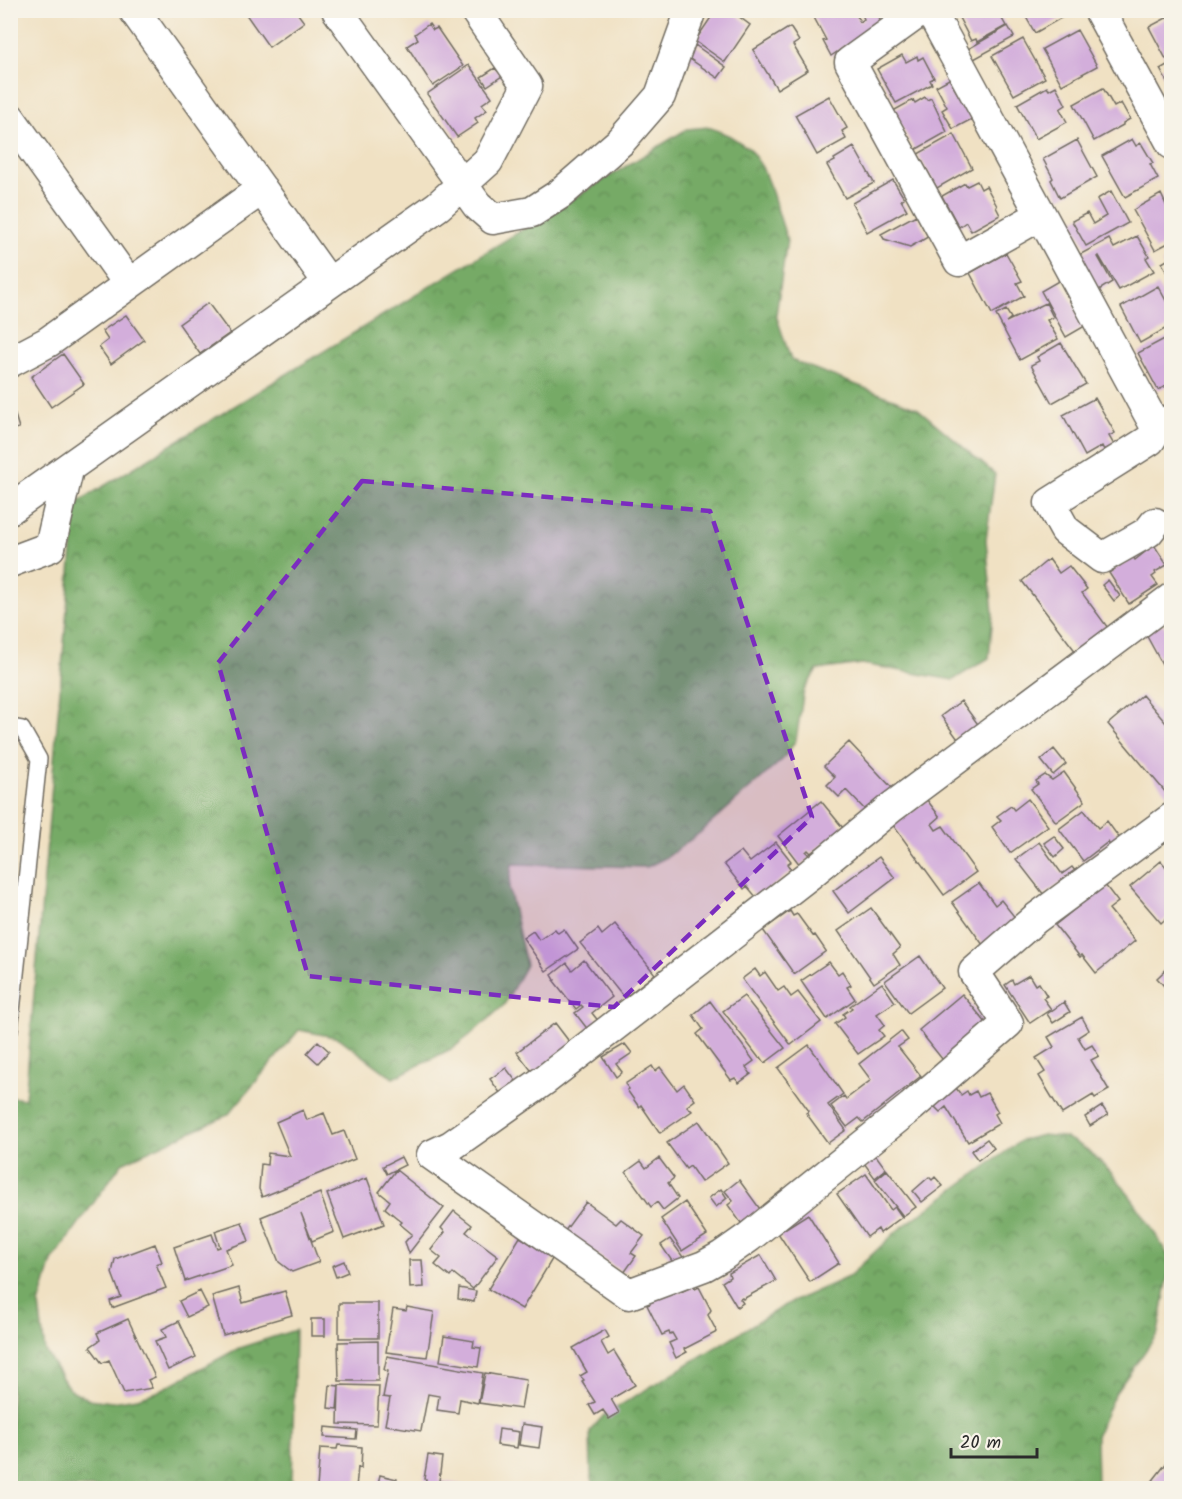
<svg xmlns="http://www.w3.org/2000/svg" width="1182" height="1499" font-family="Kalam,sans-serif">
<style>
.forest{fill:url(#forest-crowns);stroke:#506a48;stroke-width:1.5}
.building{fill:#d3aedb}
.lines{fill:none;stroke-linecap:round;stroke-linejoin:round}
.service-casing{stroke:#706b60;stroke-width:18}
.minor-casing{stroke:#706b60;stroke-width:33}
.service{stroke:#fff;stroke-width:15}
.minor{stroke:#fff;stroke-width:30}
.marked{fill:#7b2cbf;fill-opacity:0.2;stroke:#7b2cbf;stroke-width:4.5;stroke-dasharray:12 8;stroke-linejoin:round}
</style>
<defs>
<pattern id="forest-crowns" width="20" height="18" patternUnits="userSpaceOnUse" patternTransform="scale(1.5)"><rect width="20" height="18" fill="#76aa66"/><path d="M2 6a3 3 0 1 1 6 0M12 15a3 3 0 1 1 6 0" fill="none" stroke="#618b54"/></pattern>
</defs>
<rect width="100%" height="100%" fill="#f7f3e8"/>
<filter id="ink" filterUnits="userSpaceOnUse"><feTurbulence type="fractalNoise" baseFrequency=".0167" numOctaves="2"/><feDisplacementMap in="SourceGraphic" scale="12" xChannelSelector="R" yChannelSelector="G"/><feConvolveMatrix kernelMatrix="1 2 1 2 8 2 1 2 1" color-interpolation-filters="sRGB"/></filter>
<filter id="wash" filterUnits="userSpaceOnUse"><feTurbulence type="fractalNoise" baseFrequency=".008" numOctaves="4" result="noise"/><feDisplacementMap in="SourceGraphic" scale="24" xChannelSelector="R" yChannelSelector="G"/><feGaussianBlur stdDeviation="1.35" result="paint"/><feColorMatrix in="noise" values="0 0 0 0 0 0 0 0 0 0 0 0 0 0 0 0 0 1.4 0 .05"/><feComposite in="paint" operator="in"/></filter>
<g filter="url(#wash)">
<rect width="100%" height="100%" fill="#f0e1c3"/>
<!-- forest -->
<path class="forest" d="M709,127L730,136L750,149L762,167L772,192L787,240L776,315L791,360L917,408L995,474L986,540L993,613L989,658L953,680L862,664L817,670L804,690L796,740L783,759L701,832L667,857L647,867L512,864L509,888L526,965L504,1005L470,1035L453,1048L393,1078L339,1038L299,1030L228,1115L122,1163L52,1261L39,1305L45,1351L69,1389L89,1399L112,1402L137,1398L157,1392L239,1348L295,1330L292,1488H11V1097L25,1099L76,503L687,129Z
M1043,1135C1050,1136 1059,1136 1066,1138C1109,1155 1149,1222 1171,1261L1158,1333L1114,1395L1096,1436L1097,1488H595L591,1475L590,1431L604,1415L785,1305L848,1277L898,1230L1022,1140Z"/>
<g id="blocks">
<!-- building -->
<path class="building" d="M243,10H295L304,22L269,47Z
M716,10H730L750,25L725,62L695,41Z
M810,10H854L860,22L864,19L860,10H875L881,22L831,56L823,41L826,40Z
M955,10H997L1006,26L977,42L976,39L971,41Z
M1022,10H1066L1068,14L1035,33Z
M1172,15V56L1166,59L1149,27Z
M429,24L433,30L437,28L463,66L433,86L407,46L418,39L415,34Z
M1008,26L1014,37L974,59L968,49Z
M790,27L799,41L793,45L808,70L777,89L753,50Z
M1077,30L1097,66L1062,85L1042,49Z
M1023,39L1045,78L1014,95L992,56Z
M695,45L726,67L718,78L687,57Z
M902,55L906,62L917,56L918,60L923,57L934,78L930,80L932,84L896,103L877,69Z
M1172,62V91L1160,69Z
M469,65L492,97L482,104L487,110L475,118L478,123L457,137L427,94Z
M495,68L502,76L487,86L481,77Z
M949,79L972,119L953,129L942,110L947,107L936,86Z
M1056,86L1066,105L1060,109L1067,122L1036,139L1017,104L1047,87L1049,90Z
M1103,88L1114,107L1121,103L1130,119L1123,123V125L1094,141L1074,104Z
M829,96L847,128L842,131L846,139L817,155L795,115Z
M925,97L927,100L931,98L947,132L915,150L893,111L913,100L915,103Z
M954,134L972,168L937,188L918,154Z
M1132,139L1136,146L1141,143L1153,163L1150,164L1158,179L1125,197L1102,156Z
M1077,140L1097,177L1060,198L1051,180L1053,178L1043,159Z
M854,147L874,183L845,198L827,165L835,161L834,159Z
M893,180L904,198L901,200L907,210L867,232L852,203Z
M977,181L981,189L986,186L997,206L996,207L1000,215L971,231L966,222L959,227L942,196L965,183L967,186Z
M1111,191L1128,223L1086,246L1072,221L1087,213L1093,224L1106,216L1097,199Z
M1161,194L1172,218V241L1155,250L1133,210Z
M916,215L928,237L910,247L884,239L881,234Z
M1137,236L1149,256L1146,258L1154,271L1119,290L1099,256L1098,257L1112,282L1099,290L1079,255L1109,239L1114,248Z
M1006,253L1022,281L1017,283L1024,296L992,314L970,273Z
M1172,257V281L1162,263Z
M1060,280L1085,326L1066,337L1041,291Z
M1158,286L1170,308L1168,309L1172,316V325L1140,343L1121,307Z
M208,303L230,333L200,354L179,324Z
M1046,303L1053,317L1047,320L1058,339L1020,360L996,315L1006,310L1011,318L1006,322Z
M126,315L144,340L111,364L99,347L108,340L102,331Z
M1170,336L1172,383L1158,390L1138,353Z
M1061,343L1086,384L1052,403L1031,365L1039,361L1037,357Z
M63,354L84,384L51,407L31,377Z
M1095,398L1115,433L1109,436L1114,445L1104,450L1102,446L1085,456L1063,415Z
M10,399L19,428L10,430Z
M1154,545L1167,565L1155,572L1156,574L1152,577L1158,585L1129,604L1109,573L1133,557L1135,560Z
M1049,559L1059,573L1069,566L1087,589L1082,593L1108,628L1076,652L1022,581Z
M1108,580L1120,596L1114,601L1102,585Z
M1163,624L1172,637V658L1162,664L1144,631Z
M1142,695L1172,730V800L1108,724Z
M961,701L980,727L960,742L941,716Z
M849,742L894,790L869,814L846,790L839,797L827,785L835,777L824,766Z
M1054,749L1066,764L1053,775L1041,760Z
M10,764L16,780L12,827H10Z
M1064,772L1085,801L1056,822L1031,789L1038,784L1036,781L1045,775L1052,780Z
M1028,799L1048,826L1010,853L992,827L1001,820L997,816L1011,806L1014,810Z
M927,800L940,817L932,824L936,830L943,826L976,872L944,895L893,825Z
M821,801L843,828L811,853L808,850L806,852L811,857L800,865L778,836Z
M1084,810L1098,828L1107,821L1120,839L1110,846L1108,842L1083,861L1059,829Z
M1054,836L1064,849L1055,857L1044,843Z
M776,842L791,861L787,864L792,871L757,898L747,886L744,889L724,864L741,851L750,862Z
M1039,842L1062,874L1072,867L1076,872L1044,895L1016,859Z
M879,857L895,878L849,913L833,891Z
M1161,861L1172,874V913L1161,923L1130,887Z
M979,883L995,905L1001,900L1017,920L983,945L952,902Z
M1105,885L1118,902L1109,909L1135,941L1096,973L1082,955L1080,957L1055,925Z
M871,908L900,948L893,954L900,965L874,983L838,931Z
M790,911L793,916L797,914L813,936L815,935L826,951L794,974L763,930Z
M615,924L655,974L624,998L580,943L598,929L602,935Z
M555,929L558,933L564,929L578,949L546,971L523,938L533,931L539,940Z
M920,956L942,988L908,1013L885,981Z
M584,960L612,997L592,1013L600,1023L589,1031L575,1013L583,1007L581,1005L576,1009L554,981L555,980L552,975L567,963L572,970Z
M829,962L838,974L842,971L851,985L847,987L855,999L827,1019L801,981Z
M1172,964V995L1157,978Z
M755,969L760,976L765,972L778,991L784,987L791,997L798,992L821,1022L791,1045L742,979Z
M1029,975L1035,985L1039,983L1047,996L1043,998L1051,1009L1030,1023L1005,985L1012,980L1014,984Z
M882,983L895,1002L877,1014L885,1025L879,1030L884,1036L858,1054L835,1024L845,1017L843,1014L852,1008L850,1006Z
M962,994L987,1024L946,1064L919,1030Z
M744,996L785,1048L765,1063L761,1057L759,1058L723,1011Z
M710,1001L754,1061L746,1067L751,1074L739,1083L735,1078L731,1080L697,1034L703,1029L693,1015Z
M1064,1002L1070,1012L1053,1023L1047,1014Z
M1082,1017L1089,1030L1078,1037L1085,1049L1092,1045L1099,1056L1091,1060L1109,1090L1095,1098L1093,1095L1062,1114L1039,1076L1045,1072L1036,1058L1054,1047L1048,1037Z
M555,1023L571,1044L534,1074L517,1052Z
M901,1031L908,1040L898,1047L921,1076L863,1122L859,1118L847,1127L831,1106L844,1096L846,1099L871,1080L859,1064Z
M318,1041L329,1051L318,1063L307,1053Z
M625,1044L632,1053L616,1064L622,1072L616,1077L603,1057Z
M809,1045L843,1094L828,1105L846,1130L828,1143L806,1113L809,1111L778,1068Z
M652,1066L655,1071L660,1067L677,1090L684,1084L695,1100L687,1106L692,1111L660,1133L641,1105L639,1107L627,1090L629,1089L625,1084Z
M506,1068L519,1085L503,1097L490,1079Z
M954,1085L961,1095L967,1091L969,1095L976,1091L979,1097L987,1093L998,1112L995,1114L1000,1123L968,1142L946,1107L940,1112L933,1105Z
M1102,1106L1108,1115L1090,1126L1085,1117Z
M303,1110L307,1120L324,1113L333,1135L344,1131L355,1159L262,1197L259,1189L261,1164L267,1165L268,1153L290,1156L276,1122Z
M699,1121L728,1163L701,1182L690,1166L686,1169L667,1143Z
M987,1139L994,1148L978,1160L971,1151Z
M872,1150L886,1169L875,1178L861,1159Z
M401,1157L405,1165L387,1174L383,1166Z
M659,1158L674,1178L668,1183L678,1198L663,1210L657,1202L651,1207L626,1172L641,1161L646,1168Z
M396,1170L444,1208L409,1253L405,1242L412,1234L400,1224L402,1222L385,1208L390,1201L379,1192Z
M887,1170L916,1207L903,1216L875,1180Z
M866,1174L891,1210L895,1207L902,1217L880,1233L878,1229L867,1237L837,1194Z
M929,1177L932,1180L935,1177L943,1186L922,1202L913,1191Z
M367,1178L384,1224L344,1239L327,1194Z
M739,1180L760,1209L741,1223L728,1205L733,1201L725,1191Z
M721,1189L727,1198L716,1207L709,1198Z
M320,1193L334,1232L312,1241L301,1213L319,1262L292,1272L279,1262L261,1217Z
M586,1202L616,1224L621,1219L644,1236L631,1253L636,1256L624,1273L564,1232Z
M685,1202L707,1235L682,1251L661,1219Z
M454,1211L472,1225L466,1232L498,1256L473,1289L453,1273L450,1277L435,1265L441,1258L431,1250L445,1232L441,1228Z
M808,1214L839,1263L810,1282L778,1233Z
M242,1222L249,1241L226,1249L232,1265L185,1281L174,1247L212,1234L217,1248L220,1247L215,1231Z
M520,1237L541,1250L557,1251L522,1309L488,1289Z
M670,1239L683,1257L674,1264L661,1245Z
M155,1244L162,1262L156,1264L166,1288L112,1308L110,1301L121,1297L112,1273L115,1259Z
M761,1255L776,1281L743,1299L742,1298L740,1299L743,1303L737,1307L722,1282L730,1277L729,1273Z
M409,1260H422L424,1287L410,1288Z
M344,1261L348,1272L336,1277L332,1266Z
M676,1286L679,1293L693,1286L695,1289L699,1287L711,1310L708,1315L717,1332L684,1349L687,1352L676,1358L669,1343L676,1340L672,1333L670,1334L669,1332L662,1335L647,1305L650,1304L648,1300Z
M239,1288L243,1303L285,1291L292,1315L223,1335L212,1296Z
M459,1288L476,1291L474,1302L458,1299Z
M200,1291L208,1307L187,1317L179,1301Z
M339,1303H378V1338H339Z
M407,1307L434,1312L427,1357L386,1352L393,1309L406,1311Z
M128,1319L155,1377L148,1380L152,1388L124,1393L109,1360L102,1363L90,1347L100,1340L97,1333Z
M311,1319H325V1336H311Z
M179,1321L196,1357L168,1370L155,1341L166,1337L162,1329Z
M605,1330L609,1337L601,1342L608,1355L614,1351L635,1385L611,1399L619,1413L609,1419L603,1410L595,1415L589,1405L595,1402L582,1382L584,1380L580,1376L587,1372L573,1348Z
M444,1336L474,1341L473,1347L481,1348L478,1367L440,1361Z
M378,1341V1381H339L338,1342Z
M387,1356L483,1373L478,1403L460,1399L458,1413L437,1410L439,1396L428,1394L421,1431L385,1425L390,1398L383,1397L388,1371L384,1370Z
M485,1373L526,1380L521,1409L479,1403Z
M330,1385L339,1386L337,1409L328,1408Z
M339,1385L379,1386L377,1425L338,1424Z
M522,1424L542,1427L539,1448L519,1445Z
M325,1427L357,1430L356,1439L324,1437Z
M499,1429L519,1432L517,1448L497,1445Z
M338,1445L362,1447L361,1468L358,1467L356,1488H317L320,1448L337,1449Z
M428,1455L442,1457L439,1481L464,1485V1488H425L426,1479H424Z
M1172,1456V1488H1147Z
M380,1475L397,1479L395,1487L400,1488H377Z"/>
</g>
</g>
<g filter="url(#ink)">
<use href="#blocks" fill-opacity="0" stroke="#706b60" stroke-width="1.5"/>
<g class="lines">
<!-- service casing -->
<g class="service-casing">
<path id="service" d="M10,727L22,729L39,759L10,1030"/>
</g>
<!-- minor casing -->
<g class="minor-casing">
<path id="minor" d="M134,10L328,282
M337,10L477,205L493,219L532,212L560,194L621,141L660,96L691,10
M922,10L850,62L959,261L1041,215
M930,10L1157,429L1172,419
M1099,10L1172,144
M10,118L129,284
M10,362L48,342L262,189
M10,509L438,206L488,161L527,86L475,10
M1155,523L1148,532L1102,558L1065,530L1050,503L1150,440L1157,429
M10,562L50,547L68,470
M1172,598L892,807L809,875L546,1079L451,1146L432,1155L629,1294L704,1266L722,1256L749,1237L911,1107L1008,1023L974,972L1035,919L1172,818"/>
</g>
<!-- service -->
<use href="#service" class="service"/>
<!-- minor -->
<use href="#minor" class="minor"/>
</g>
</g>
<!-- marked area -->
<path class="marked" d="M362,481L710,511L812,817L614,1007L308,976L218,663Z"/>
<!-- margin -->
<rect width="1182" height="1499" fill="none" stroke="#f7f3e8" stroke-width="36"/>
<!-- scale -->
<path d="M951 1448v9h86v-9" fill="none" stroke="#2b2b2b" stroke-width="3"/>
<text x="960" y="1448" font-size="18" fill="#2b2b2b" stroke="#f7f3e8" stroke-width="4.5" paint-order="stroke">20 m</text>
</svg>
